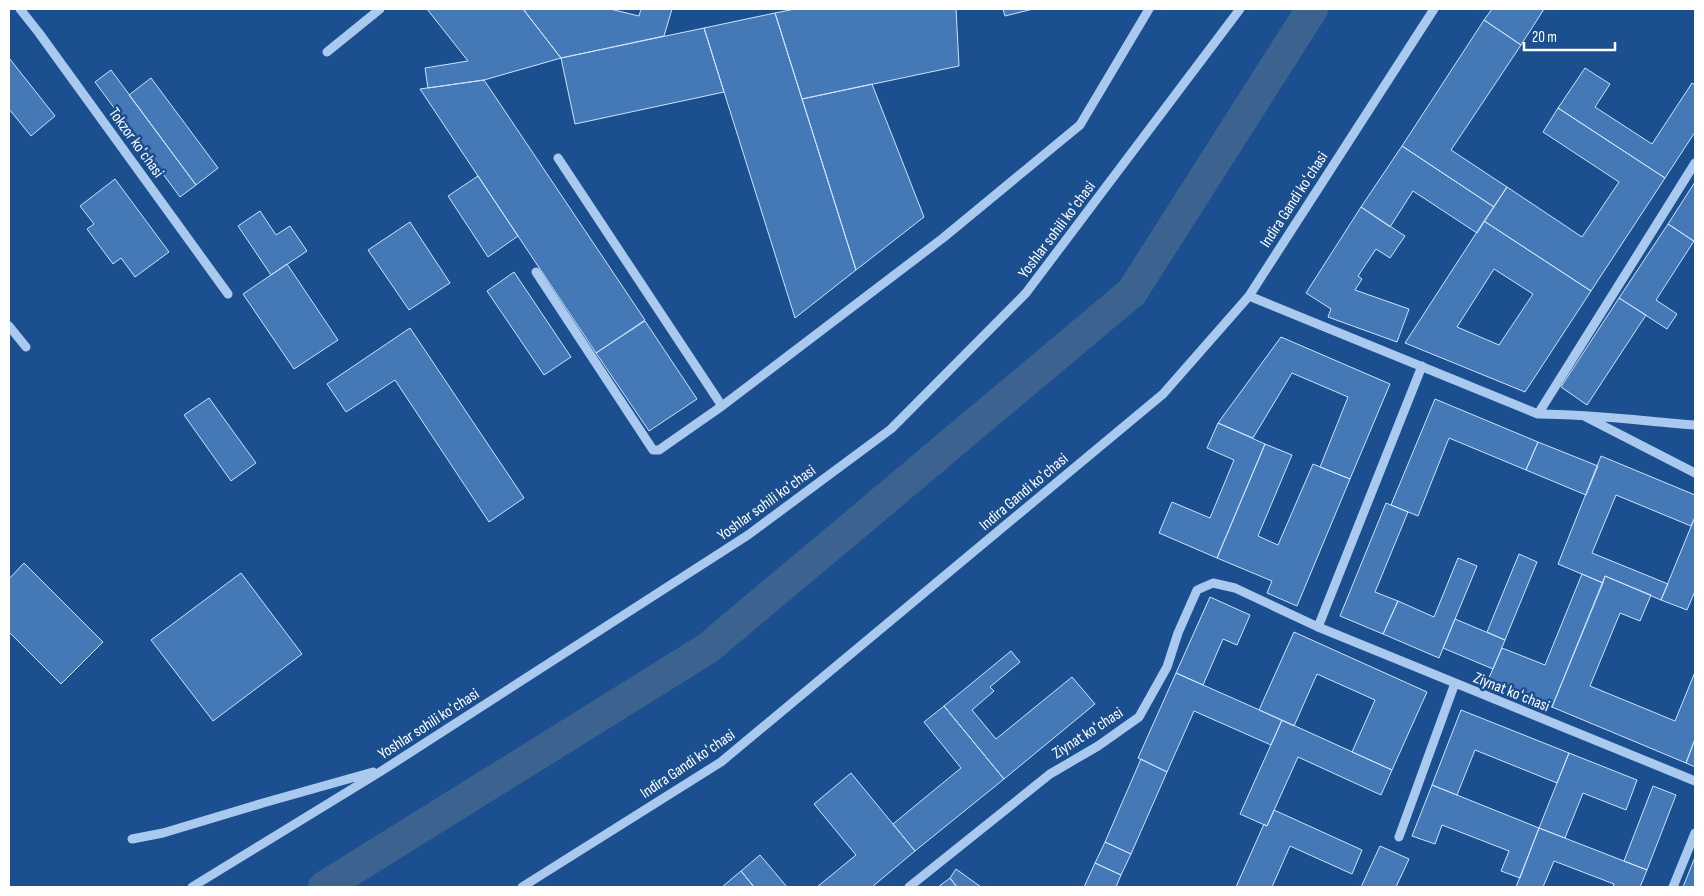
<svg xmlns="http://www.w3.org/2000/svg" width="1704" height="896" font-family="'Sofia Sans Condensed',sans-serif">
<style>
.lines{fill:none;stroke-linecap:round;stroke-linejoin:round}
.canal{stroke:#3c6290;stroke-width:32}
.building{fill:#4478b7;stroke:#cfe3fa;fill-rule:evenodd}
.minor{stroke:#a9c9ee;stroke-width:9}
.labels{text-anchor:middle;stroke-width:5;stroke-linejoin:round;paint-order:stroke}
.street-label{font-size:16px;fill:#fff;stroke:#1b4f8f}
</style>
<rect width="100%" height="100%" fill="#1b4f8f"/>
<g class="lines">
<!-- canal -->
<path class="canal" d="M324,887L708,648L1132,292L1312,9"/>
</g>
<!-- building -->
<path class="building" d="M427,9H523L561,58L484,80L428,88L425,68L468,61Z
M523,9H610L639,16L641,9H672L664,36L561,58Z
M795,9H956L959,66L802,99L775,13Z
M1003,9H1033L1005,16Z
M1492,9H1544L1521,45L1484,20Z
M775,13L856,270L795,318L704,28Z
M1484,20L1521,45L1451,150L1507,187L1494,207L1402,146Z
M704,28L724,92L575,124L561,58Z
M9,58L55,116L31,136L9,109Z
M1585,68L1610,84L1595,107L1652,144L1692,83L1695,85V132L1665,178L1558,108Z
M111,70L196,185L180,197L95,82Z
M151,78L218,168L196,185L129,95Z
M484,80L645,320L596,353L420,89Z
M872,84L924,217L856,270L802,99Z
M1558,108L1665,178L1591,291L1484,221L1507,187L1582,237L1619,182L1543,132Z
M1402,146L1494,207L1477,233L1413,191L1390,227L1361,207Z
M478,176L518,236L488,257L448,196Z
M115,179L169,252L135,277L121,258L113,264L87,229L94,224L80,206Z
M1695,182V242L1668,224Z
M1361,207L1405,236L1390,258L1376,249L1358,276L1362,279L1355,290L1409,309L1397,342L1328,317L1331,309L1306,293Z
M260,211L276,235L290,226L307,251L271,275L238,226Z
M1484,221L1591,291L1525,392L1405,343ZM1494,269L1533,294L1499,345L1457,327Z
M410,222L450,283L409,310L368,250Z
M1668,224L1694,241L1656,300L1677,314L1667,329L1619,298Z
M287,264L338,340L294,369L243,294Z
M514,272L571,357L544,375L487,291Z
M1619,298L1646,315L1587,405L1561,387Z
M645,321L697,399L649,431L596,353Z
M410,328L524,498L489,522L395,380L346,412L327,384Z
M1281,337L1390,384L1350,479L1320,467L1348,397L1292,373L1253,438L1218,423Z
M209,398L256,463L231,481L184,415Z
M1435,399L1538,442L1526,470L1449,438L1418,516L1391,505Z
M1218,423L1265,444L1217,558L1159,533L1172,502L1210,518L1234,460L1207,448Z
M1538,442L1598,466L1586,495L1526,470Z
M1265,444L1292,455L1258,536L1278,545L1313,464L1350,479L1297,606L1267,593L1272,581L1217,558Z
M1601,456L1695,495V517L1691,526L1616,495L1592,553L1668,584L1661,600L1605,576L1603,583L1558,564Z
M1386,503L1408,512L1375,592L1398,601L1383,634L1340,616Z
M1695,517V591L1687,610L1661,600Z
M1519,554L1537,562L1505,640L1487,632Z
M1458,558L1477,566L1439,658L1383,634L1398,601L1434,617Z
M24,563L103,642L61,684L9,632V579Z
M241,573L302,654L213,721L151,640Z
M1582,574L1603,583L1552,707L1488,680L1502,648L1545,665Z
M1605,576L1651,595L1640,621L1620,613L1590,686L1675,721L1695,672V739L1686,763L1552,707Z
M1210,597L1250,615L1237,645L1223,639L1203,685L1176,673Z
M1455,619L1505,640L1493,669L1443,648Z
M1294,632L1427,692L1392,770L1352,752L1375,700L1317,674L1294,726L1259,710Z
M1011,651L1020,662L990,687L994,691L972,710L996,739L1072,677L1095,704L1004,779L944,706Z
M1176,673L1282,720L1271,745L1194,711L1167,772L1138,758Z
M944,706L1004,779L915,851L893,824L961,768L924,722Z
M1461,710L1569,753L1557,783L1475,750L1457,795L1432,785Z
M1282,720L1392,770L1381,795L1298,757L1267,826L1240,814Z
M1695,739V767L1686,763Z
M1569,753L1637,780L1626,810L1583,793L1565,838L1539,828Z
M1141,759L1167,772L1131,854L1105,842Z
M851,773L915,851L872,887H817L856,855L814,804Z
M1432,785L1539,828L1520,878L1501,871L1509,851L1442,825L1435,844L1412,836Z
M1653,786L1676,795L1647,870L1624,861Z
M1274,810L1362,850L1352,874L1290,846L1272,887H1236L1264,824L1267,826Z
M1539,828L1647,870L1640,887H1613L1614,884L1554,861L1543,887H1516Z
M1105,842L1131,854L1121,875L1095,863Z
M1380,846L1409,859L1396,887H1361Z
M760,855L787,887H754L741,871Z
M1695,857V887H1683Z
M1095,863L1121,875L1116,887H1084Z
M956,869L981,887H957L950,878Z
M741,871L754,887H722Z
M950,878L957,887H938Z"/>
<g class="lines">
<!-- minor -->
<path class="minor" d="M20,9L39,33L228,294
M327,52L380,9
M558,158L722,406
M536,272L653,450H659L722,406L943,238L1080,125L1149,9
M1249,296L1538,414C1591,414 1643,421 1695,425
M9,326L26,347
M1422,366L1318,627L1695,781
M1538,414L1695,163
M1586,417L1695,473
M1399,837L1455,683
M132,839L163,833L263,803L373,772
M192,887L383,770L748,535L891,429L1026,293L1240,9
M522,887L721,762L1163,394L1249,296L1434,9
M909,887L1050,774L1098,746L1139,717L1167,667L1178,633L1197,590L1213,583L1235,588L1318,627
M1673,887L1695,833"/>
</g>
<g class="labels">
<!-- street labels -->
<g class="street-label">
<text transform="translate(137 142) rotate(54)" y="6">Tokzor koʻchasi</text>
<text transform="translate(1293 199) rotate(-57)" y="6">Indira Gandi koʻchasi</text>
<text transform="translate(1056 229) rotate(-53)" y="6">Yoshlar sohili koʻchasi</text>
<text transform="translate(1023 491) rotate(-40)" y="6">Indira Gandi koʻchasi</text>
<text transform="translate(766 502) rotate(-36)" y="6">Yoshlar sohili koʻchasi</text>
<text transform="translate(1512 691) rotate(22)" y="6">Ziynat koʻchasi</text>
<text transform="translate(428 723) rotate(-33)" y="6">Yoshlar sohili koʻchasi</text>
<text transform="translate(1087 732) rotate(-33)" y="6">Ziynat koʻchasi</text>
<text transform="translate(687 763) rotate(-34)" y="6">Indira Gandi koʻchasi</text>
</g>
</g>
<!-- border -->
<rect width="1704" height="896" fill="none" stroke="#ffffff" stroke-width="20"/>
<!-- scale -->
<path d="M1524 42v8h91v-8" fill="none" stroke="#ffffff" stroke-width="2.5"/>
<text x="1532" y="42" font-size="15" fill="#ffffff" stroke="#1b4f8f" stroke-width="4" paint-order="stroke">20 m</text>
</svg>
